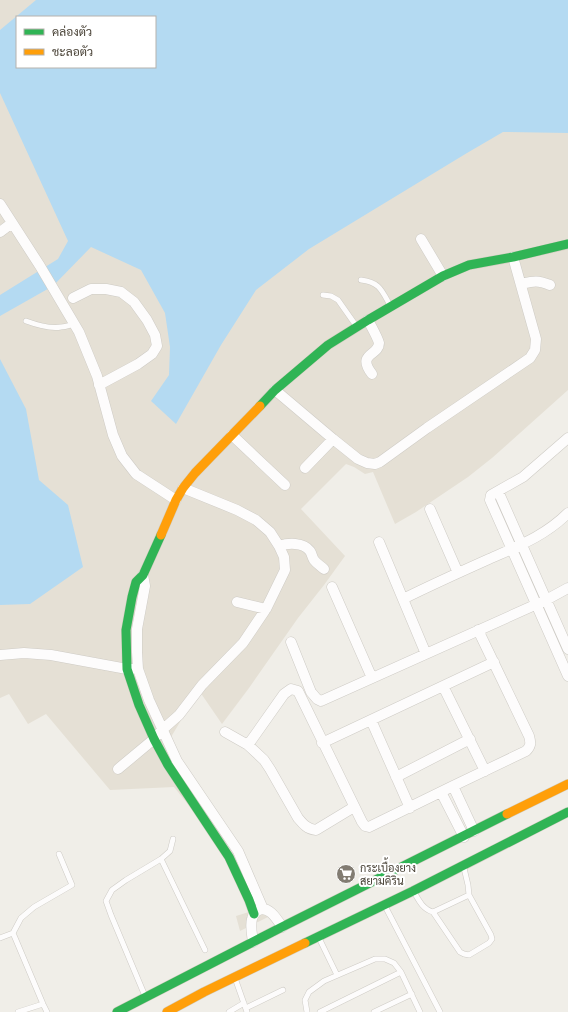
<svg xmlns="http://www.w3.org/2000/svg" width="568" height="1012" font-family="'Public Sans',Sarabun,sans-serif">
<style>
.residential{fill:#e5e0d5;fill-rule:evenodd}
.water{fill:#b4daf2;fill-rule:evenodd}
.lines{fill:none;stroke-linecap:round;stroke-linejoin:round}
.lane-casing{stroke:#cecbc5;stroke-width:6}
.street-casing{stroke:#cecbc5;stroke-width:11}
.fast-casing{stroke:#d1ccbf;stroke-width:10}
.slow-casing{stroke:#d1ccbf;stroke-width:10}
.lane{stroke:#fdfcfc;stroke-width:5}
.street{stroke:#fdfcfc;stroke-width:10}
.fast{stroke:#30b455;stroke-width:9}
.slow{stroke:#ff9f0a;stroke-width:9}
.labels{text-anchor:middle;stroke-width:4;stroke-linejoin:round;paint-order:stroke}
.poi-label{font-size:11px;fill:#463f33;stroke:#fff;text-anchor:start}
</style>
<rect width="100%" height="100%" fill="#f0eee8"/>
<!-- residential -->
<path class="residential" d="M0,0H568V390L492,458L468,477L416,512L395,524L373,472L365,474L354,467L346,464L301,509L345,556L324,585L298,618L249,688L222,724L200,692L195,697L168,742L258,900L274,914L240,931L236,916L258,909L227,853L174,787L110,790L46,714L28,724L9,694L0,698ZM17,17H155V67H17Z"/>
<!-- water -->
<path class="water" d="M36,0H568V133L503,132L467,153L309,249L256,290L221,345L176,424L151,401L169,375L170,347L165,313L141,270L91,247L53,286L0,316V295L58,259L68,241L0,93V30ZM17,17H155V67H17Z
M0,359L26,409L39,480L68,505L83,567L30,604L0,605Z"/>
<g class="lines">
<!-- lane casing -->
<g class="lane-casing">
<path id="lane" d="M361,280C380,282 382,291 391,307
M323,295L331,296L338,300L357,327
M26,321C37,325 50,329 61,327C66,327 70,325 74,324
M161,859L205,950
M414,892C419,901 423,909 433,912L460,952L464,954L469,955L489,943L492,939L491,935L469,895
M385,906L440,1012
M433,912L469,895L468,885L464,868
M0,938L13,933
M319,938L337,975
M235,978L247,1012
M145,996L111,915L106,901L112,890L126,880L161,859L170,851L173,839
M246,1008L283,990
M18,1012L43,1004
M47,1012L43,1004L13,933L21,918L34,907L72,885L59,854
M229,1012L244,1003
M307,1012L305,1000L309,992L324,981L375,959H385L394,963L401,972L420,1012
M320,1012L401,972
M374,1012L412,994"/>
</g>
<!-- street casing -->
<g class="street-casing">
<path id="street" d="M0,204L40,266L79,332L97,376L113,435L122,456L136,474L176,500
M0,232L12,223
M421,239L443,276
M521,284C534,281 537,280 550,285
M73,298L91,289H106L121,292L134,302L147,320L155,335L157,346L152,354L138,364L99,385
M368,320C370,324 378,338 379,343C379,356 356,353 372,374
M275,390L333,439L358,459L367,463L375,464L380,462L427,428L530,358L535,350L536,339L513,257
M232,435L285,485
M568,438L523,477L491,495L490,500L568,676
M305,468L333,439
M498,491L568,649
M430,509L458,573
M379,542L426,654
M279,546C288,543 303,542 310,551C312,554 312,557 314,560C317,564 321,566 324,569
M143,575L145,586L137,629V652L138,669L149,700L177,761L238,851L263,909
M332,587L372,678
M403,599C431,585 460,572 489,559C518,546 545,536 568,513
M237,602L266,609
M291,642L311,692L317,699L321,701L546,600L568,588
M0,655L24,653L51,655L127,669H132
M443,686L485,771
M371,720L410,808
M225,732L248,745L264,760L270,769L298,818C303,824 307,829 316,830L354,807
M322,743L494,662
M248,745L284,694L291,689L298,691L362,822L365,826L369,827L453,786L526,751C531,746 531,743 529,736L478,630
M118,769L154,739L162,730L179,715L202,685L243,643L266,609L285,570L284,557L279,546L270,532L256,520L237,510L183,488
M396,777L470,739
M453,786L474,831
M441,792L464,837
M253,942C252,934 250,926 252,919C253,915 254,913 257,911C268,904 277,919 282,927"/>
</g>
<!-- fast casing -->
<g class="fast-casing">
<path id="fast" d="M260,406L275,390L328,345L368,320L443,276L469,265L513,257L568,244
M161,535L143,575L136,582L132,597L126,630L127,669L139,705L154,739L168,765L229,857L249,900L254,914
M305,943L413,891L568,812
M117,1012L282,927L507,814"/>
</g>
<!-- slow casing -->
<g class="slow-casing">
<path id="slow" d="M161,535L176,500L183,488L195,473L260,406
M507,814L568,784
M167,1012L204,992L305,943"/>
</g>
<!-- lane -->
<use href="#lane" class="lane"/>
<!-- street -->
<use href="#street" class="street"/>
<!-- fast -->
<use href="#fast" class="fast"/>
<!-- slow -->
<use href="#slow" class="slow"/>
</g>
<!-- icons -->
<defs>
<g id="supermarket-disc" transform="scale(1)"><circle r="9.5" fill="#827c72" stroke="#fff"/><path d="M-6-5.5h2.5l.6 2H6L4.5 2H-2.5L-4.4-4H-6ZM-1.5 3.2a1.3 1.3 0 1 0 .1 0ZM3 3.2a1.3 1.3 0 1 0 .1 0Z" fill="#fff"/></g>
</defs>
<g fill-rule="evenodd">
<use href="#supermarket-disc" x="346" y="874"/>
</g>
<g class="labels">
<!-- poi labels -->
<g class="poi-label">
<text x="360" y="872">กระเบื้องยาง<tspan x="360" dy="13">สยามคิริน</tspan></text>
</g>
</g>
<!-- legend -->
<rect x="16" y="16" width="140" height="52" fill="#ffffff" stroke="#b5b2ad"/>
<rect x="24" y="29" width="20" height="6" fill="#30b455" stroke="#b5b2ad"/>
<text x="52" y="36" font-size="12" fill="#463f33">คล่องตัว</text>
<rect x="24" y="49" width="20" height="6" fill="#ff9f0a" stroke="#b5b2ad"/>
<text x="52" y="56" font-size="12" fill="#463f33">ชะลอตัว</text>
</svg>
